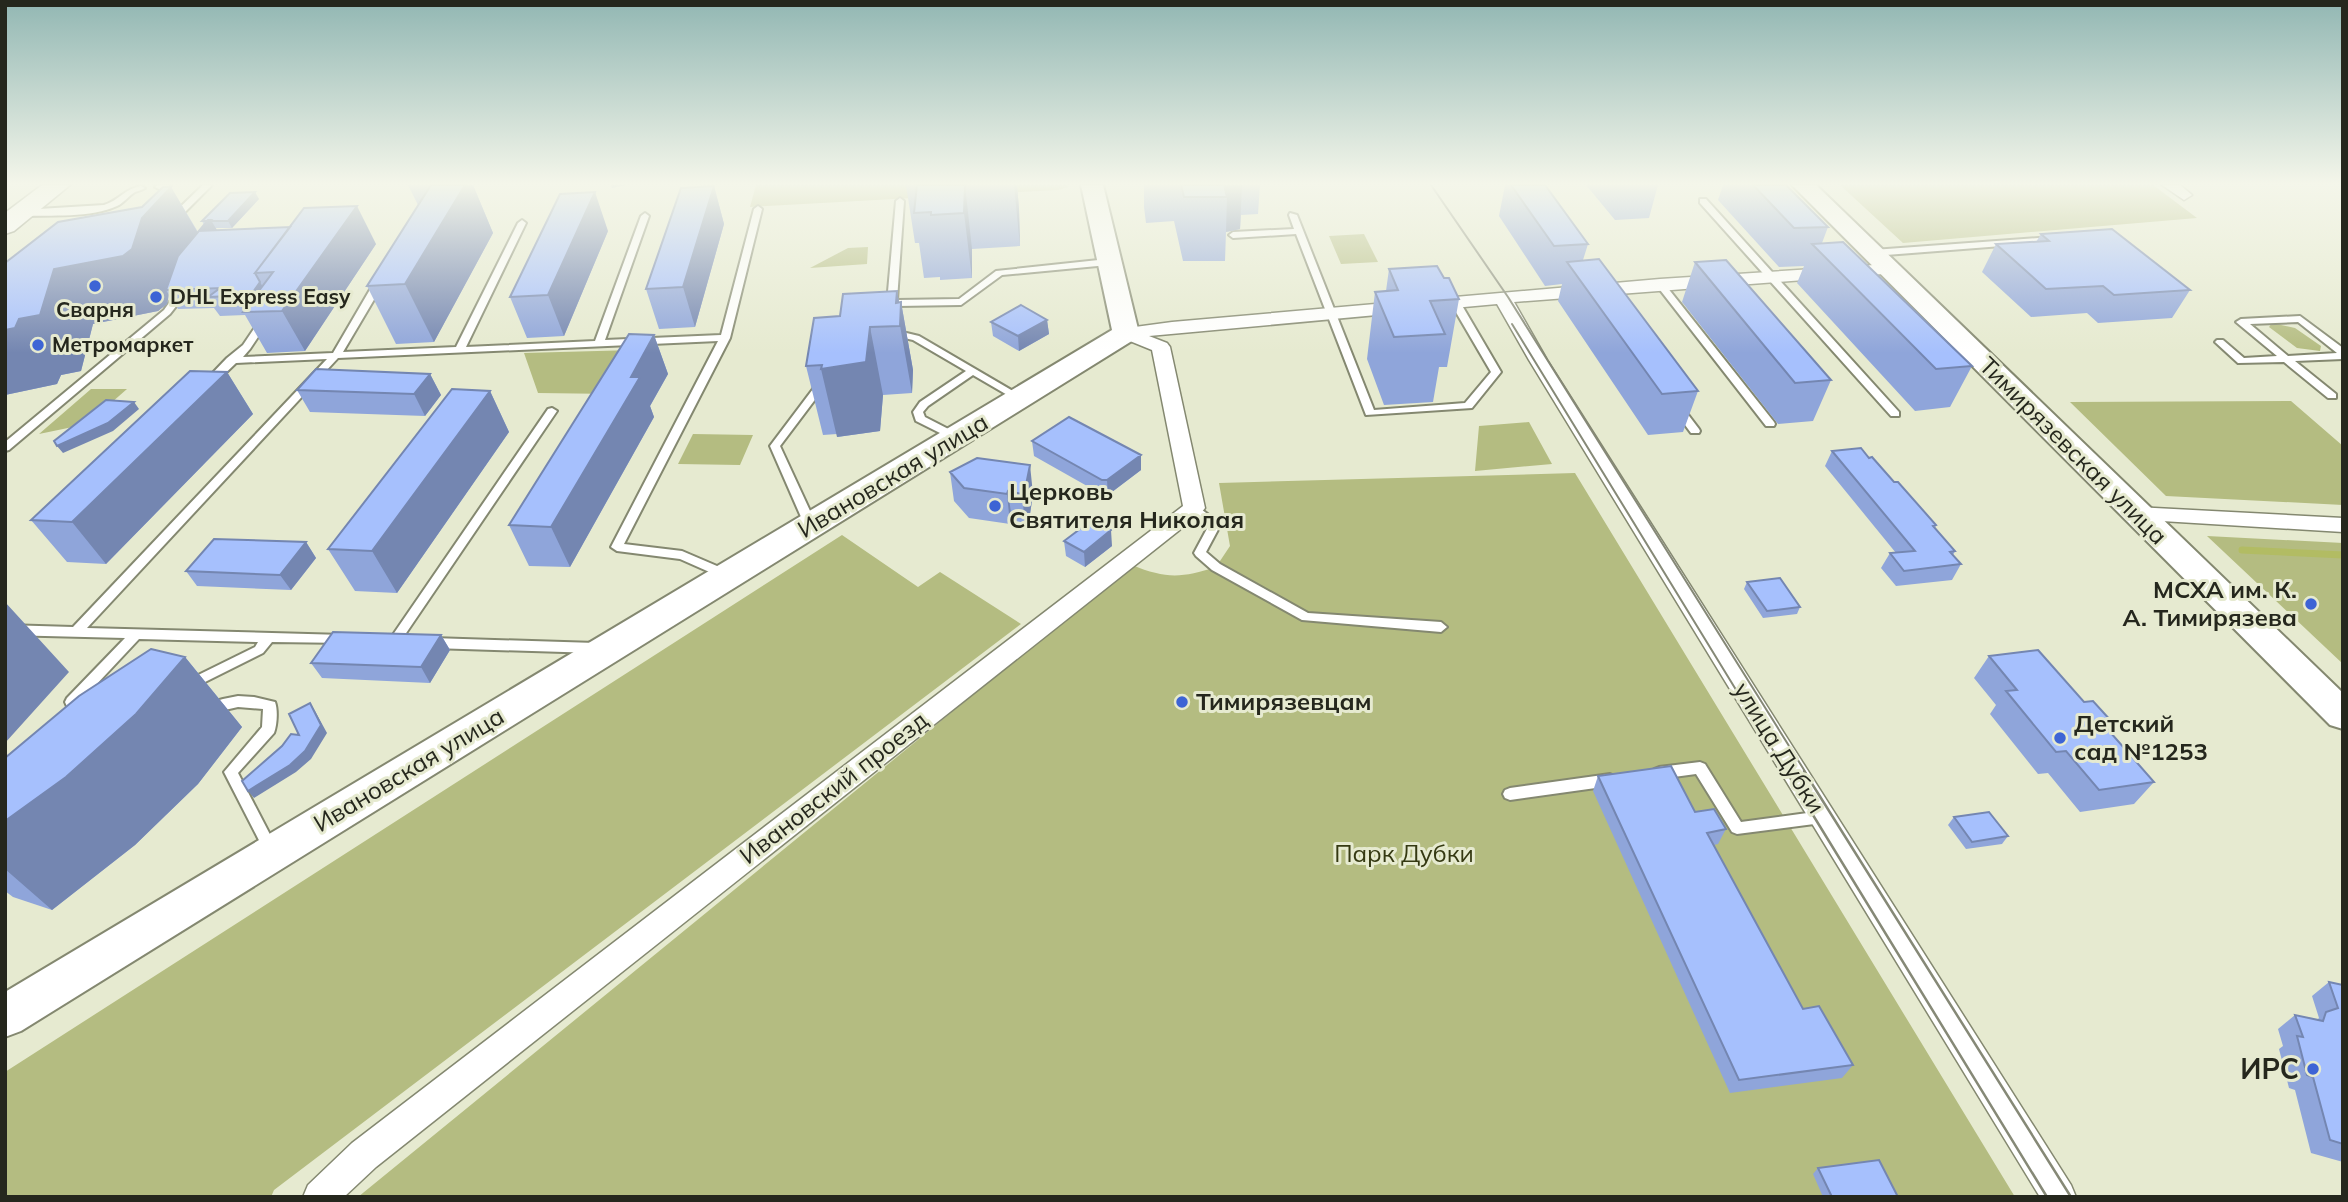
<svg xmlns="http://www.w3.org/2000/svg" width="2348" height="1202" font-family="Mulish,sans-serif">
<style>
.green{fill:#b4bc81}
.lines{fill:none;stroke-linecap:round;stroke-linejoin:round}
.stream{stroke:#b2bc63;stroke-width:7}
.lane-casing{stroke:#848870;stroke-width:4}
.street-casing{stroke:#848870;stroke-width:3}
.secondary-casing{stroke:#848870;stroke-width:4}
.primary-casing{stroke:#848870;stroke-width:3}
.lane{fill:#fff;fill-rule:evenodd}
.street{fill:#fff;fill-rule:evenodd}
.secondary{fill:#fff;fill-rule:evenodd}
.primary{fill:#fff;fill-rule:evenodd}
.tram-far1{stroke:#868977;stroke-width:2}
.tram{stroke:#868977;stroke-width:2.5}
.wall{fill:#8fa5da}
.shaded-wall{fill:#7486b1}
.building{fill:#a6c0fd;stroke:#7486b1;stroke-width:2}
.poi-dot{fill:#3d64d5;stroke:#e6ead0;stroke-width:2.5}
.labels{text-anchor:middle;stroke-width:6;stroke-linejoin:round;paint-order:stroke}
.far-poi-label{font-size:21px;font-weight:bold;fill:#25271d;stroke:#e6ead0;text-anchor:start}
.street-label{font-size:24px;fill:#25271d;stroke:#e6ead0}
.poi-label{font-size:24px;font-weight:bold;fill:#25271d;stroke:#e6ead0;text-anchor:start}
.park-label{font-size:24px;fill:#353912;stroke:#e6ead0}
.near-poi-label{font-size:28px;font-weight:bold;fill:#25271d;stroke:#e6ead0;text-anchor:end}
</style>
<rect width="100%" height="100%" fill="#e6ead0"/>
<!-- green -->
<path class="green" d="M756,185H1067L1068,187L1058,190L750,207Z
M1840,185H2153L2197,218L1903,243Z
M1364,234L1378,262L1341,264L1329,236Z
M868,247L867,264L810,268L848,248Z
M2272,323L2295,328L2321,346L2320,351L2297,348L2269,327Z
M634,350L614,394L538,393L524,353Z
M91,389H127L87,424L39,434Z
M2291,401L2343,446V505L2166,496L2070,402Z
M1529,422L1552,464L1475,471L1479,426Z
M693,434L753,435L740,465L678,464Z
M1575,473L2015,1197H358L1132,565C1166,579 1182,578 1216,567L1230,546L1219,483Z
M842,535L918,587L940,572L1021,624L274,1190L271,1197H5V1072Z
M2207,536L2343,543V665V664Z"/>
<g class="lines">
<!-- stream -->
<path class="stream" d="M2242,550L2343,555"/>
<!-- lane casing -->
<g class="lane-casing">
<path id="lane" d="M157,185H171L159,189L155,187Z
M203,185H212L176,221H170V217Z
M141,186L145,188C142,190 138,191 135,192C128,196 124,203 117,206C92,218 50,215 22,216L18,213L22,210L104,205C118,201 126,188 141,186Z
M900,198L904,201L897,300L959,299L996,271L1108,259L1112,262L1108,265L1002,275L961,305L897,306L895,308H889L887,303L896,201Z
M1700,199H1706L1899,412V416H1891L1700,203Z
M758,206L762,209L730,338L624,544L682,551L731,572L733,575L731,578H723L680,559L617,551L611,547L718,341L338,358L87,628L344,635L348,637L350,640L348,643L272,642L263,653L189,690L184,688L182,685L184,682L255,647L258,642L139,639L79,703L85,716L83,720H73L65,702L67,698L125,638L5,635V625L73,627L327,359L236,363L212,386H204V382L227,358L243,345L262,317L265,316L270,319L250,349L243,357L333,353L375,281L380,278L385,281L343,352L456,347L518,223L522,220L526,223L466,347L595,341L641,216L645,213L649,216L605,340L721,335L754,209Z
M1290,213L1297,215L1374,410L1465,403L1491,372L1450,302L1455,299L1460,302L1501,372L1472,408L1366,415L1296,234L1233,238L1229,235L1233,232L1294,229L1289,215Z
M2052,237L2055,238V242L1873,256L1869,253L1873,250Z
M1660,281L1663,282L1774,422L1775,424L1774,426H1766L1657,286L1655,284Z
M179,286L184,289L181,300L170,314L9,450L5,451V442L164,310L171,300L174,289Z
M2300,316L2343,348V359L2295,361L2336,394V398H2328L2284,362L2238,363L2215,342L2217,340H2223L2244,358L2277,356L2236,322L2241,319ZM2298,322L2337,353L2288,356L2250,324Z
M894,330L919,336L1025,398L1020,401L1016,400L973,375L928,406L923,412L925,417L960,435L961,437L960,439H952L916,421L913,412L920,402L966,371L913,340L891,335L889,333Z
M820,378L825,381L823,389L780,446L817,526L811,530L805,526L770,446L813,389L816,379Z
M1679,407L1683,408L1699,429L1700,431L1699,433H1691L1674,410L1675,408Z
M552,408L557,411L398,645H390L388,642L390,639L548,409Z
M1194,504L1221,524L1206,552L1220,564L1308,613L1441,622L1447,627L1441,632L1302,620L1212,570L1196,556L1194,553L1209,525L1190,511L1188,508L1190,505Z
M432,638L596,643L600,645L602,648L600,651L596,653L432,648L428,646L426,643L428,640Z
M238,696L254,697L275,702C278,710 277,725 274,733L238,773L278,850L276,854L271,856L266,854L224,772L262,727L263,709L238,707L207,714L202,713L200,709L202,705L223,699Z
M1700,762L1705,764L1741,822L1822,811L1827,813L1829,817L1827,821L1822,823L1737,834L1732,832L1696,774L1659,779L1654,777L1652,773L1654,769L1659,767Z
M1610,774L1615,776L1617,780L1615,784L1610,786L1510,800L1505,798L1503,794L1505,790L1510,788Z"/>
</g>
<!-- street casing -->
<g class="street-casing">
<path id="street" d="M2162,185H2180L2192,195L2184,200Z
M1890,264L1896,265L1898,269L1896,273L1514,302L1547,360L2071,1185L2076,1197H2040L1529,360L1497,304L1149,336L1167,343L1170,347L1205,508L1201,513L376,1167L344,1197H303L308,1185L352,1143L1183,506L1152,350L1120,337L1117,333L1120,329L1172,322L1660,279Z
M2136,507L2343,518V532L2129,519L2125,514L2129,509Z"/>
</g>
<!-- secondary casing -->
<g class="secondary-casing">
<path id="secondary" d="M1081,185H1103L1139,333L1135,339L21,1031L5,1037V992L1112,330Z
M1792,185H1816L2343,693V729L2330,725Z"/>
</g>
<!-- primary casing -->
<g class="primary-casing">
<path id="primary" d="M42,185H70L14,231L5,234V213Z"/>
</g>
<!-- lane -->
<use href="#lane" class="lane"/>
<!-- street -->
<use href="#street" class="street"/>
<!-- secondary -->
<use href="#secondary" class="secondary"/>
<!-- primary -->
<use href="#primary" class="primary"/>
<!-- tram-far1 -->
<path class="tram-far1" d="M1431,185L1508,297L1806,773
M1512,324L1787,773"/>
<!-- tram -->
<path class="tram" d="M1786,771L2047,1197
M1804,771L2071,1197"/>
</g>
<!-- wall -->
<path class="wall" d="M408,185H473L493,233L434,342L396,344L367,286L418,205Z
M906,185H1017L1019,209L1020,246L972,249V278L940,280V277L924,278L919,243H915Z
M1144,185H1260L1258,214L1241,215L1240,229L1226,232L1225,261H1183L1174,221L1146,223L1144,207Z
M1505,185H1545L1588,244L1583,260L1698,391L1683,432L1648,435L1558,301L1562,284L1545,286L1499,216Z
M1586,185H1658L1649,218L1615,220Z
M1723,185H1786L1828,227L1822,243L1972,366L1950,407L1915,411L1797,283L1804,266L1779,267L1718,200Z
M714,186L724,224L695,327L659,329L646,289Z
M171,187L198,232L204,225L202,221L259,199L232,228H216L217,231L376,244L305,351L267,353L245,315L220,316L214,308L178,309L169,295L167,304L158,311L93,324L81,371L61,375L57,384L5,395Z
M608,231L564,336L527,338L510,297Z
M2041,234L2190,290L2172,318L2098,323L2087,313L2031,317L1982,272L1996,244L2036,242Z
M1695,262L1831,380L1813,421L1778,424L1682,302Z
M1389,269L1444,278L1459,299L1447,367H1439L1433,402L1384,405L1367,359L1375,292L1386,291Z
M897,291L899,303L901,302L913,370L912,393L883,395L880,431L837,437V434L823,435L806,366L840,316Z
M1047,320L1049,334L1019,351L993,336L991,322Z
M654,335L668,374L650,406L654,417L570,567L529,566L509,525Z
M227,372L253,414L106,564L67,562L31,520Z
M430,374L441,395L425,416L310,412L297,390Z
M490,391L509,432L397,593L355,591L328,549Z
M1032,441L1141,470L1108,495H1103L1034,456Z
M1832,451L1869,458L1936,525L1935,528L1955,551L1953,555L1961,564L1952,580L1896,586L1881,568L1890,553H1896L1825,466Z
M950,472L1033,494L1030,514L1025,523L1012,520L1010,524L969,518L954,501Z
M1064,541L1112,546L1085,567L1066,556Z
M306,542L316,558L291,590L197,586L186,571Z
M1747,582L1800,607L1797,614L1763,618L1744,589Z
M441,635L450,650L430,683L322,678L311,663Z
M1989,656L2084,702L2112,722L2107,728L2154,782L2134,804L2080,812L2048,773L2038,774L1990,714L1996,705L1974,678Z
M185,657L242,727L198,784L135,845L52,910L13,897L5,891V758Z
M1598,776L1695,812L1726,829L1718,844L1714,845L1803,1009L1853,1065L1842,1078L1730,1093L1593,791Z
M1954,817L2008,836L2002,844L1966,849L1948,825Z
M2329,982L2343,985V1162L2311,1153L2295,1090L2289,1088L2279,1049L2283,1046L2278,1029L2295,1015L2317,1020L2319,1018L2312,996Z
M1818,1168L1898,1197H1823L1813,1174Z"/>
<!-- shaded-wall -->
<path class="shaded-wall" d="M465,185H473L493,233L434,342L405,284Z
M611,185H626L612,188Z
M965,185L972,249V278L964,213Z
M1014,185H1017L1019,209L1020,246Z
M1219,185H1242L1240,229L1226,232L1227,197Z
M714,186L724,224L695,327L683,287Z
M171,187L202,240L166,290L169,295L167,304L158,311L93,324L81,371L61,375L57,384L5,395V330L19,319L54,269L142,218Z
M255,192L259,199L232,228L228,221Z
M595,192L608,231L564,336L548,295Z
M357,206L376,244L305,351L282,311Z
M211,220L222,239L200,231Z
M260,282L271,301L261,312L251,295Z
M897,291L901,311V302L913,370L912,393L896,303Z
M1047,320L1049,334L1019,351L1018,336Z
M870,327L883,395L880,431L837,437L821,369Z
M654,335L668,374L650,406L654,417L570,567L551,527L631,377Z
M227,372L253,414L106,564L72,522Z
M430,374L441,395L425,416L414,394Z
M490,391L509,432L397,593L372,551Z
M134,402L139,409L113,431L63,453L57,446Z
M1141,455V470L1108,495L1107,480Z
M1030,465L1033,494L1030,514L1025,523L1022,494Z
M1008,491L1012,520L1010,524L1007,494Z
M1111,530L1112,546L1085,567L1084,552Z
M306,542L316,558L291,590L280,575Z
M5,602L69,672L5,743Z
M441,635L450,650L430,683L421,667Z
M185,657L242,727L198,784L135,845L52,910L5,869V821Z
M310,703L315,711L327,733L311,759L296,772L254,798L248,791L305,751Z"/>
<!-- building -->
<path class="building" d="M431,185H465L405,284L367,286Z
M917,185H965L964,213L931,215V212L914,213Z
M1181,185H1224L1227,197H1184Z
M1511,185H1545L1588,244L1554,246Z
M1753,185H1786L1828,227L1794,228Z
M714,186L683,287L646,289L681,188Z
M163,187H171L142,218L132,249L123,256L54,269L40,315L19,319L15,328L5,330V263L58,222L142,207Z
M255,192L228,221H212L211,220H208L207,221H202L230,193Z
M595,192L548,295L510,297L560,194Z
M357,206L282,311L243,312L273,272L255,273L304,208Z
M208,220H211L200,231L290,227L255,273L260,282L251,295L208,297L220,288L166,290L178,256Z
M2112,229L2190,290L2114,295L2103,286L2046,289L1996,244L2049,241L2041,234Z
M1843,242L1972,366L1936,369L1812,244Z
M1599,259L1698,391L1662,394L1567,262Z
M1726,260L1831,380L1795,383L1695,262Z
M1437,266L1444,278H1449L1459,299L1430,301L1445,334L1394,337L1375,292L1398,290L1389,269Z
M897,291L896,303L901,302L900,326L870,327L866,362L821,369L822,365L806,366L814,318L840,316L843,294Z
M1021,305L1047,320L1018,336L991,322Z
M629,334L654,335L631,377H640L551,527L509,525Z
M316,369L430,374L414,394L297,390Z
M190,371L227,372L72,522L31,520Z
M452,389L490,391L372,551L328,549Z
M106,400L134,402L108,423L57,446L54,441Z
M1069,417L1141,455L1107,480H1102L1032,441Z
M1861,448L1869,458L1872,457L1894,482H1898L1936,525L1933,526L1955,551L1950,552L1961,564L1904,571L1890,553L1915,551L1832,451Z
M977,458L1030,465L1026,485L1022,494L1008,491L1007,494L964,488L950,472Z
M1092,520L1111,530L1084,552L1064,541Z
M214,539L306,542L280,575L186,571Z
M1780,578L1800,607L1767,611L1747,582Z
M333,632L441,635L421,667L311,663Z
M151,649L185,657L136,714L66,777L5,821V758L79,696Z
M2038,650L2084,702L2093,701L2112,722L2103,724L2154,782L2099,790L2066,751L2056,752L2006,691L2017,690L1989,656Z
M310,703L321,725L305,751L290,765L248,791L242,781L282,746L291,734L299,735L289,714Z
M1671,766L1695,812L1714,809L1726,829L1707,833L1803,1009L1819,1006L1853,1065L1739,1080L1598,776Z
M1989,812L2008,836L1972,842L1954,817Z
M2329,982L2343,985V1144L2330,1140L2313,1077L2307,1075L2297,1036L2303,1037L2295,1015L2323,1021L2326,1012L2338,1008Z
M1879,1160L1898,1197H1832L1818,1168Z"/>
<!-- sky -->
<linearGradient id="sky" x2="0" y2="1"><stop stop-color="#92b7b3"/><stop offset="0.52" stop-color="#f4f6ea"/><stop offset="1" stop-color="#f4f6ea" stop-opacity="0"/></linearGradient>
<rect width="2348" height="353" fill="url(#sky)"/>
<!-- markers -->
<g class="poi-dot">
<circle cx="95" cy="286" r="7"/>
<circle cx="156" cy="297" r="7"/>
<circle cx="38" cy="345" r="7"/>
<circle cx="995" cy="506" r="7"/>
<circle cx="2311" cy="604" r="7"/>
<circle cx="1182" cy="702" r="7"/>
<circle cx="2060" cy="738" r="7"/>
<circle cx="2313" cy="1069" r="7"/>
</g>
<g class="labels">
<!-- far-poi labels -->
<g class="far-poi-label">
<text x="170" y="304">DHL Express Easy</text>
<text x="95" y="317" text-anchor="middle">Сварня</text>
<text x="52" y="352">Метромаркет</text>
</g>
<!-- street labels -->
<g class="street-label">
<text transform="translate(2073 451) rotate(45)" y="8">Тимирязевская улица</text>
<text transform="translate(893 476) rotate(-31)" y="8">Ивановская улица</text>
<text transform="translate(1779 748) rotate(58)" y="8">улица Дубки</text>
<text transform="translate(409 770) rotate(-31)" y="8">Ивановская улица</text>
<text transform="translate(834 788) rotate(-38)" y="8">Ивановский проезд</text>
</g>
<!-- poi labels -->
<g class="poi-label">
<text x="1009" y="500">Церковь<tspan x="1009" dy="28">Святителя Николая</tspan></text>
<text x="2297" y="598" text-anchor="end">МСХА им. К.<tspan x="2297" dy="28">А. Тимирязева</tspan></text>
<text x="1196" y="710">Тимирязевцам</text>
<text x="2074" y="732">Детский<tspan x="2074" dy="28">сад №1253</tspan></text>
</g>
<!-- park labels -->
<g class="park-label">
<text x="1404" y="862">Парк Дубки</text>
</g>
<!-- near-poi labels -->
<g class="near-poi-label">
<text x="2299" y="1079">ИРС</text>
</g>
</g>
<!-- border -->
<rect width="2348" height="1202" fill="none" stroke="#25271d" stroke-width="14"/>
</svg>
